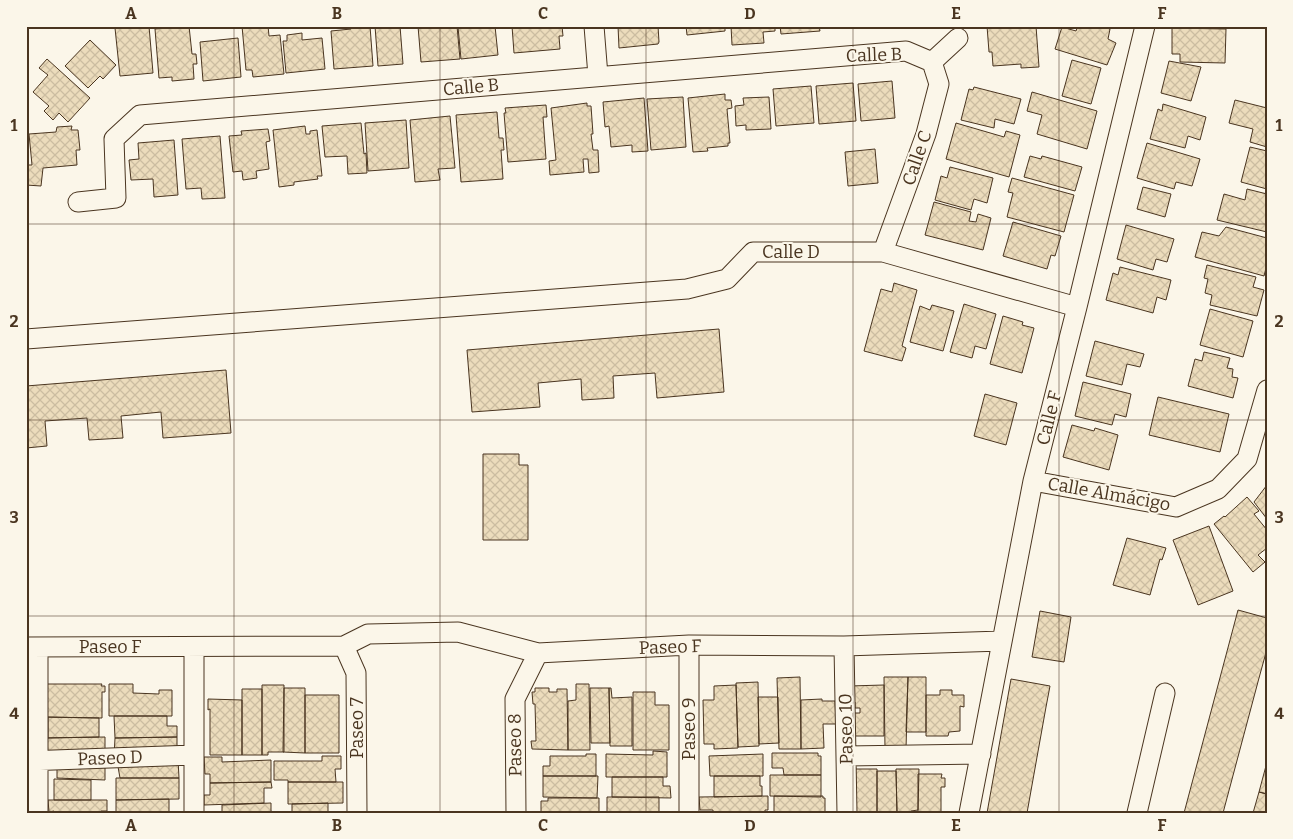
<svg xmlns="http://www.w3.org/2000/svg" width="1293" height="839" font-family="Bitter,serif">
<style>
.building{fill:url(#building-cross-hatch);stroke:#4a3520}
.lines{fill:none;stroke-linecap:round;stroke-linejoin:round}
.street-casing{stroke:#4a3520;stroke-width:21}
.street{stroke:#fbf6e9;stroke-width:19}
.grid{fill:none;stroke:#4a3520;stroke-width:1;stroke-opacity:0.55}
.labels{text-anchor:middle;stroke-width:4;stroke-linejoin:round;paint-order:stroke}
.street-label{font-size:18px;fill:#4a3520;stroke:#fbf6e9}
.neatline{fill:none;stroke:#4a3520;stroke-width:2}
.grid-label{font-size:16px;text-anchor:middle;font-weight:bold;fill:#4a3520}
</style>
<defs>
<pattern id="building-cross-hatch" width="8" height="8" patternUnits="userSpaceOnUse" patternTransform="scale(1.25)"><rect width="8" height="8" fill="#ecdcbc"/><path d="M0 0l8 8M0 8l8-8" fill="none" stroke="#ccbda1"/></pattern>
</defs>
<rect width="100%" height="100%" fill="#fbf6e9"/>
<!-- building -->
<path class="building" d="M149,26L153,73L120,76L115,28Z
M189,26L192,54H196L197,64H193L194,79L172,81V77L159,78L155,29Z
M242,26H268L269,36L280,35L284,74L253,77L252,70H246Z
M351,26H370L373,66L334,69L331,31L351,29Z
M375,26H400L403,64L378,66Z
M418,26H457L460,59L421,62Z
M470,26H495L498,55L461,59L458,27Z
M512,26H562L563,36H559L560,49L514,53Z
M618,26H658L659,42L658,44L619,48Z
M686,26H725V31L687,35Z
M731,26H775V31L763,32L764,43L732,45Z
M780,26H819L820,31L781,34Z
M987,26H1036L1039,67L1021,68V64L993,66L992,52H989Z
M1078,26H1102L1110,29L1108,39L1116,43L1107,65L1055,49L1062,27L1076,31Z
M1172,28L1226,29L1225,63L1180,62V54H1172Z
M302,33V40L322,38L325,69L286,73L283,41H287V35Z
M238,38L241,77L203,81L200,42Z
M90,40L116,65L103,79L100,76L88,88L65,66Z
M47,59L90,98L68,122L59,113L53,120L44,111L49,106L33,92L48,75L39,68Z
M1072,60L1101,68L1091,104L1062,96Z
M1169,61L1201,67L1191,101L1161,93Z
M892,81L895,118L861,121L858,84Z
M853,83L856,121L819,124L816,86Z
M811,86L814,123L776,126L773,89Z
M974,87L1021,99L1014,124L995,119L994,128L961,120L969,89L973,90Z
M1032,92L1097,111L1087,149L1037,134L1042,115L1027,111Z
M725,94V100H731L732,108L727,109L730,143H728V146L707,148L708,151L693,152L688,98Z
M683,97L686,147L651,150L647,99Z
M769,97L771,129L746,130V125L736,126L735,106L744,105L743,98Z
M644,98L648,151L632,152V145L611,147L609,126L605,127L603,102Z
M1235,100L1267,108V147L1250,142L1253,129L1229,123Z
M587,103V106H591L593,134H591L593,150H598L599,172L589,173L588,159H583L584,172L550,175L549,161L556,160L551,108Z
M1163,104L1206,117L1200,140L1188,136L1185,148L1150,139L1158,109L1162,111Z
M546,105L547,117H543L546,159L508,162L504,113H506L505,108Z
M497,112L499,138H503L504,150H501L503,179L461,182L456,115Z
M450,116L455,168L438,169L440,180L415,182L410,120Z
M406,120L409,168L368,171L365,123Z
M361,123L364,154L366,153L367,173L348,174L347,156L325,157L322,126Z
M956,123L1004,137L1006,131L1020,135L1009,177L946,159Z
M72,126L71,130H78L80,150H76L77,165L43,168L41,186L26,185V165H32L29,134L56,132L57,127Z
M305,126L306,134H310V131L317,130L322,176H317L318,179L294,182V185L279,187L273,130Z
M268,129L270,141L266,142L269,169L256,171L257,178L243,180L242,171L233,172L229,136L242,135L241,131Z
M220,136L225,198L202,199L201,188L186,189L182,139Z
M174,140L178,195L154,197L153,179L131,180L129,160L139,159L138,143Z
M1147,143L1200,159L1192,186L1176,182L1174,189L1137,178Z
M1250,147L1267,151V189L1241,182Z
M875,149L878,183L848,186L845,152Z
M1030,156L1041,159L1042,156L1082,167L1075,191L1024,177Z
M950,167L993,178L987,203L974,199L971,210L935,200L941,176L947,178Z
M1012,178L1074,195L1064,232L1007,217L1013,193L1008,192Z
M1143,187L1171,194L1165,217L1137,209Z
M1247,189L1267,194V232L1217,220L1224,194L1245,200Z
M934,202L971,212L969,221L976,222L978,214L991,218L983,250L925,235Z
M1013,222L1061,236L1055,256L1051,255L1047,269L1003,256Z
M1126,225L1174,239L1167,262L1156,259L1153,270L1117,259Z
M1226,227L1267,238V264L1264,276L1195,257L1202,232L1219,236Z
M1207,265L1256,277L1253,287L1264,290L1257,316L1210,305L1212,295L1205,293L1208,279L1204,278Z
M1120,267L1171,280L1166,300L1157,297L1153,313L1106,300L1113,273L1118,275Z
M894,283L917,290L902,346L906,348L902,361L864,351L881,289L892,292Z
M964,304L996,314L986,349L975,346L972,358L950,352Z
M932,305L954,311L943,351L910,342L920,306L930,310Z
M1210,309L1253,321L1243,357L1200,345Z
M1003,316L1023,322L1022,325L1034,328L1022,373L990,364Z
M719,329L724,392L657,398L655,373L613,376L614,398L582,400L581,379L538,383L540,407L472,412L467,350Z
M1095,341L1144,354L1140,367L1127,364L1122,385L1086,376Z
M1204,352L1230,358L1227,368L1233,369L1232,377L1238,378L1233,398L1188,386L1195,359L1202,361Z
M226,370L231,433L163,438L161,412L121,416L123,438L89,440L87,418L45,421L47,446L26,448V386Z
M1083,382L1131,394L1126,417L1115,414L1112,425L1075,416Z
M985,394L1017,403L1006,445L974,436Z
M1158,397L1229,414L1220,452L1149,435Z
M1072,425L1094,431L1095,428L1118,435L1109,470L1063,457Z
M483,454H519V465H528V540H483Z
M1267,485V519L1254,502Z
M1247,497L1259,511L1254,514L1267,530V548L1258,555L1265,562L1253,572L1214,524L1224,516L1225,517Z
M1209,526L1233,591L1198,605L1173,540Z
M1127,538L1166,548L1162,560L1160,559L1150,595L1113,585Z
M1238,610L1267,618V649L1259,678L1223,813H1184Z
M1040,611L1071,617L1064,662L1032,657Z
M800,677L801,749H779L777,678Z
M884,677H908L906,749H885Z
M908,677H926V732H906Z
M1011,679L1050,686L1046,707L1027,813H987Z
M758,682L759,746L738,747L736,683Z
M38,684H102L101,686H105V692H102V718L39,717Z
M109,684H133V693L159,694V690H172V716H109Z
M576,684H589L590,750H568V701L576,700Z
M262,685H284V752H268V755H262Z
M736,685L738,748L714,749V744H704L703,700H714V686Z
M884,685V736H848V713H860V708H855V702H849V686Z
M26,687H30L29,713H26Z
M284,688H305V753L283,752Z
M535,688H549V692H557V689H567L568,750L532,749L531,741H536L535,704H533L532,692H535Z
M590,688H609L610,743H591Z
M609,688H611L612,698L632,697V746H610Z
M242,689H262V755H242Z
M940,690H952V695H964V707L960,706V731L949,732L948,736H926V695H940Z
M633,692H655V705H669V750H633Z
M305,695H339V753H305Z
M758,697H778L779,743L759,744Z
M208,699L242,700V755H210V709L208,710Z
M822,699V701H835L836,724H823L824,748L801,749V700Z
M114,716H167V726H177V737L115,738Z
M48,717L99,718V737L48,738Z
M105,737V756L40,758L39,738Z
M177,737V753L114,757L115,738Z
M653,751L667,752V777H606V754L653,755Z
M772,753H818V756H821V775H784L783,768H772Z
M586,754H596V776H543V766H550V756H586Z
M763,754V776H710L709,756Z
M322,756H341V769H335L336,782H288V780H274V761H322Z
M204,757H222V762L271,760V782L210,783V774H205Z
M178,759L179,778H120L117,761Z
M105,760V780L57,778V769L40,770Z
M1267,762V794L1259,792Z
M850,769H877V813H853Z
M896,769H919L918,810L911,811V813H897Z
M877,771H896L897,813H877Z
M918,774H942L941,778H945V787H941V813H918Z
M770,775H821V797L770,796Z
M543,776H598L597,798L543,797Z
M714,776H760V786H762V796L714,797Z
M612,777H663V786H670L671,798L612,797Z
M116,778H179V799L116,800Z
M54,779L91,780V800H54Z
M271,782L272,788H264V803L204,805V795H210V783Z
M288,782H343V803L288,804Z
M1259,792L1267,794V813H1253Z
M768,796V810H765V813H713V810H700L699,797Z
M774,796H823V798H825V813H774Z
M607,797H659V813H607Z
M548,798H599V813H541V801H548Z
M169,799V813H116V800Z
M48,800H107V811H101V813H54V811L49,812Z
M271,803V811L274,813H222V805Z
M328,803V813H292V804Z"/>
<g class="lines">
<!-- street casing -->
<g class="street-casing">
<path id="street" d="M594,26L598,76
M932,62L958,38
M78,202L116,198L114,139L140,115L906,51L932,62
M883,252L926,134L939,84L932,62
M26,339L687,289L727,279L753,252H883L1077,307
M1033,481L1176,507L1218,489L1247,459L1267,390
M344,646L356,673L357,813
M844,646L847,813
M26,647L344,646L368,634L458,632L538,653L689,645L844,646L1002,641
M194,647V813
M846,756L981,754
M26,761L194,755
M38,813V647
M516,813L515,699L538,653
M689,813V645
M969,813L1033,481L1077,307L1145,26
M1137,813L1165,693"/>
</g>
<!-- street -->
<use href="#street" class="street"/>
</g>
<!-- grid -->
<path class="grid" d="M234,26V813M440,26V813M646,26V813M853,26V813M1059,26V813M26,224H1267M26,420H1267M26,616H1267"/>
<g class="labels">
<!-- street labels -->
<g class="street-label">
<text transform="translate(874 55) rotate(-2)" y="6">Calle B</text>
<text transform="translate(471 87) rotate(-5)" y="6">Calle B</text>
<text transform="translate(917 158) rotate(-71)" y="6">Calle C</text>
<text x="791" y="258">Calle D</text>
<text transform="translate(1049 418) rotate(-76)" y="6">Calle F</text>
<text transform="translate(1109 494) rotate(10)" y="6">Calle Almácigo</text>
<text x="110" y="653">Paseo F</text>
<text transform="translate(670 647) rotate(-2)" y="6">Paseo F</text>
<text transform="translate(357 728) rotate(-90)" y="6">Paseo 7</text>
<text transform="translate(689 729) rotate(-90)" y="6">Paseo 9</text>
<text transform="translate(846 729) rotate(-91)" y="6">Paseo 10</text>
<text transform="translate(515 745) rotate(-91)" y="6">Paseo 8</text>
<text transform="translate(110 758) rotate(-2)" y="6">Paseo D</text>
</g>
</g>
<!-- border -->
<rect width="1293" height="839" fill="none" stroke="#fbf6e9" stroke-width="55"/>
<rect x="28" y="28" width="1238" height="784" class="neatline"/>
<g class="grid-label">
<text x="131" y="19">A</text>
<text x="337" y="19">B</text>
<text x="543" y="19">C</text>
<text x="750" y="19">D</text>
<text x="956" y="19">E</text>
<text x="1162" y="19">F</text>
<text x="14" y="131">1</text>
<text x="1279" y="131">1</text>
<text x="14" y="327">2</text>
<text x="1279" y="327">2</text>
<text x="14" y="523">3</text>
<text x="1279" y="523">3</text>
<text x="14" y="719">4</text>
<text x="1279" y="719">4</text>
<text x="131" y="831">A</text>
<text x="337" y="831">B</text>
<text x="543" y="831">C</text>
<text x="750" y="831">D</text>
<text x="956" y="831">E</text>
<text x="1162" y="831">F</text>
</g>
</svg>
